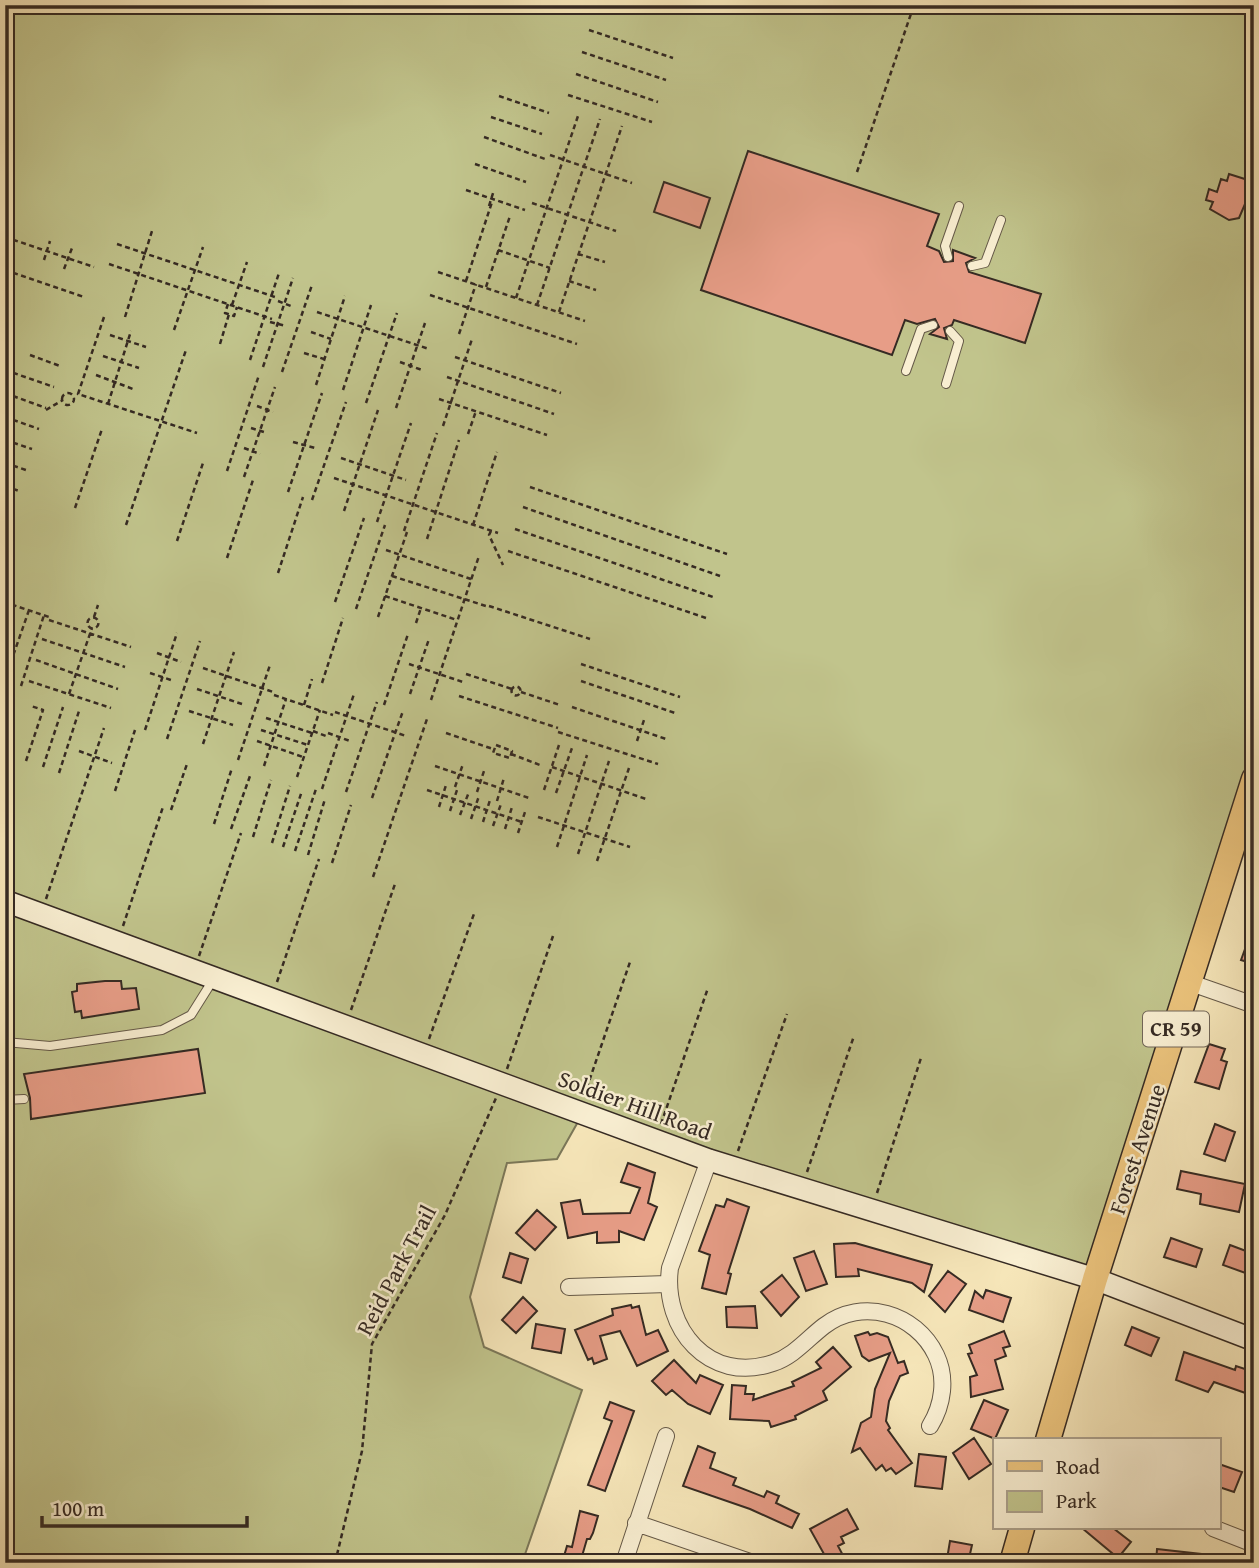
<svg xmlns="http://www.w3.org/2000/svg" width="1259" height="1568" font-family="'Gentium Book Plus',serif">
<style>
.green{fill:#c1c48c;stroke:#7b7758;stroke-width:2}
.building{fill:#e79d87;stroke:#352a23;stroke-width:2}
.lines{fill:none;stroke-linecap:round;stroke-linejoin:round}
.lane-casing{stroke:#655948;stroke-width:10}
.street-casing{stroke:#655948;stroke-width:18}
.secondary-casing{stroke:#352a23;stroke-width:24}
.primary-casing{stroke:#352a23;stroke-width:27}
.path{stroke:#352a23;stroke-width:2.5;stroke-dasharray:5 3.5;stroke-linecap:butt}
.lane{stroke:#f9efd2;stroke-width:8}
.street{stroke:#f9efd2;stroke-width:16}
.secondary{stroke:#f9efd2;stroke-width:21}
.primary{stroke:#ebc37c;stroke-width:24}
.labels{text-anchor:middle;stroke-width:5;stroke-linejoin:round;paint-order:stroke}
.shield{fill:#f9efd2;stroke:#706558;stroke-width:2}
.shield-label{font-size:21px;font-weight:bold;fill:#352a23}
.street-label{font-size:23px;fill:#352a23;stroke:#f9efd2}
</style>
<rect width="100%" height="100%" fill="#f6e6b9"/>
<filter id="stains"><feTurbulence type="fractalNoise" baseFrequency=".00286" numOctaves="4"/><feColorMatrix values="0 0 0 0 .2 0 0 0 0 .09 0 0 0 0 .02 0 0 0 .5 -.17"/></filter>
<radialGradient id="worn" r=".72"><stop offset=".6" stop-color="#630" stop-opacity="0"/><stop offset="1" stop-color="#630" stop-opacity=".3"/></radialGradient>
<!-- green -->
<path class="green" d="M5,5H1254V779L1095,1279L583,1113L557,1159L507,1163L470,1297L484,1347L582,1390L522,1563H5Z"/>
<!-- building -->
<path class="building" d="M748,151L939,214L927,246L939,251L944,262L953,261V250L975,258L966,263L969,272L1041,294L1025,343L954,320L952,325L944,328L947,339L930,334L939,327L935,319L917,324L905,320L892,355L701,290Z
M1229,174L1251,181L1247,192L1254,195V207L1245,204L1239,218L1229,220L1210,209L1213,202L1206,200L1209,189L1217,192L1221,179L1227,181Z
M664,182L710,198L700,228L654,212Z
M1252,930H1254V964L1241,960Z
M105,981H121L122,989L136,988L139,1009L82,1018L81,1011L75,1012L72,992L77,991V984Z
M1209,1044L1225,1049L1221,1060L1227,1062L1219,1089L1195,1082Z
M198,1049L205,1093L31,1119L30,1098L24,1074Z
M1215,1124L1235,1132L1225,1161L1204,1154Z
M628,1163L655,1173L648,1203L657,1207L644,1240L619,1231V1242L597,1243V1232L568,1238L561,1203L580,1200L583,1214L630,1213L640,1188L621,1182Z
M1181,1171L1245,1184L1239,1212L1200,1204L1201,1194L1177,1189Z
M727,1199L749,1207L728,1273L731,1274L726,1294L702,1288L710,1255L699,1251L716,1205L724,1207Z
M537,1210L556,1227L535,1250L516,1233Z
M1171,1238L1202,1249L1196,1267L1164,1257Z
M855,1243L932,1265L924,1292L912,1283L858,1269L859,1276L836,1277L834,1244Z
M1230,1245L1254,1254V1276L1223,1265Z
M814,1251L827,1284L806,1291L794,1258Z
M510,1253L528,1259L521,1283L503,1277Z
M948,1271L966,1284L945,1312L929,1296Z
M782,1275L799,1297L781,1316L761,1292Z
M986,1290L1011,1298L1003,1322L969,1310L975,1291L983,1298Z
M523,1297L537,1311L516,1333L502,1320Z
M631,1305L632,1308L639,1306L646,1335L658,1330L668,1351L637,1366L620,1331L600,1336L607,1359L594,1364L592,1358L588,1360L575,1330L613,1315L612,1309Z
M755,1306L757,1328L727,1327L726,1307Z
M536,1324L565,1329L561,1353L532,1348Z
M1132,1327L1159,1338L1151,1356L1125,1345Z
M1004,1331L1010,1346L1003,1348L1006,1356L995,1360L1003,1389L971,1397L970,1377L977,1375L968,1354L972,1353L969,1345Z
M868,1332L870,1335L877,1333L888,1337L898,1363L904,1361L908,1373L900,1376L889,1401L886,1421L890,1428L888,1430L912,1463L896,1474L891,1468L886,1471L882,1465L876,1470L860,1448L852,1452L861,1423L871,1417L875,1389L890,1353L869,1361L862,1356L855,1336Z
M833,1347L851,1367L823,1391L827,1400L795,1416L796,1419L771,1427L769,1421L730,1419L732,1385L746,1386L745,1394H754L753,1400L794,1386L792,1382L821,1368L816,1362Z
M1184,1352L1235,1370L1236,1366L1254,1372V1396L1214,1382L1208,1392L1176,1380Z
M674,1360L696,1383L700,1375L723,1385L710,1414L688,1404L672,1390L666,1395L652,1381Z
M984,1400L1008,1410L995,1439L971,1429Z
M610,1402L634,1411L605,1491L588,1485L612,1421L604,1418Z
M974,1438L991,1464L969,1479L953,1453Z
M698,1446L715,1453L710,1468L736,1478L733,1485L764,1497L767,1491L779,1496L776,1503L799,1514L792,1528L750,1509L683,1486Z
M919,1454L946,1457L942,1489L915,1486Z
M1219,1464L1242,1472L1234,1492L1219,1487Z
M847,1509L858,1529L841,1537L844,1543L838,1546L847,1563H829L810,1529Z
M580,1511L598,1516L593,1533L590,1539H587L580,1563H562L567,1546L572,1547Z
M1082,1528H1113L1131,1542L1118,1558Z
M950,1541L972,1545L968,1563H951L952,1560L947,1559Z
M1157,1549L1201,1554V1563H1156Z"/>
<g class="lines">
<!-- lane casing -->
<g class="lane-casing">
<path id="lane" d="M948,257L945,246L959,206
M972,266L985,263L1001,220
M906,371L921,329L933,325
M946,384L959,341L950,331
M5,1042L50,1046L162,1030L191,1015L213,980
M5,1100L24,1099"/>
</g>
<!-- street casing -->
<g class="street-casing">
<path id="street" d="M1191,983L1254,1005
M709,1160L670,1268C662,1328 709,1385 773,1363C794,1356 807,1339 824,1326C862,1297 916,1313 936,1355C947,1378 943,1405 930,1426
M569,1287L668,1284
M636,1523L753,1563
M1213,1528L1254,1544
M624,1563L666,1436"/>
</g>
<!-- secondary casing -->
<g class="secondary-casing">
<path id="secondary" d="M5,901L709,1160L1095,1279L1254,1340"/>
</g>
<!-- primary casing -->
<g class="primary-casing">
<path id="primary" d="M1048,1440L1095,1279L1254,779
M1012,1563L1022,1528"/>
</g>
<!-- path -->
<path class="path" d="M589,30L673,58
M582,52L666,80
M576,74L658,102
M568,95L652,122
M499,96L549,113
M491,117L542,134
M484,137L545,159
M550,155L632,183
M475,164L526,182
M857,172L914,5
M466,190L525,210
M532,203L616,231
M489,206L494,190
M5,237L94,267
M117,244L278,298
M498,250L550,268
M578,254L605,262
M44,260L50,241
M109,264L272,319
M64,269L72,248
M5,270L84,297
M438,272L585,321
M466,281L493,199
M569,281L596,290
M486,287L510,216
M430,295L577,344
M516,298L579,113
M278,301L291,306
M228,304L225,313L234,316L237,307
M232,305L247,262
M537,305L600,119
M317,312L429,349
M559,312L622,126
M104,317L78,394L197,433
M125,317L152,231
M270,322L286,326
M174,330L203,247
M311,332L331,339
M459,334L476,284
M110,335L146,347
M220,344L229,314
M304,353L324,359
M30,355L60,366
M103,356L139,368
M455,357L561,393
M250,360L279,273
M400,362L422,370
M263,367L293,278
M5,370L54,387
M282,372L312,285
M96,375L133,389
M447,377L554,414
M316,385L345,296
M343,390L371,305
M62 399a6 6 0 1 1 12 0a6 6 0 1 1-12 0Z
M13,396L46,408
M439,399L547,435
M366,403L397,313
M108,404L131,331
M257,406L273,412
M396,408L425,323
M46,410L61,401
M5,417L39,429
M443,426L472,339
M251,428L267,433
M468,434L476,411
M5,440L32,449
M293,442L315,448
M244,448L260,454
M341,458L406,480
M5,463L26,470
M227,471L259,375
M244,477L275,387
M334,478L498,533
M5,486L19,491
M530,487L727,554
M288,492L322,393
M312,500L346,402
M523,507L720,576
M75,508L102,429
M5,510L11,512
M344,511L378,410
M377,522L411,423
M126,525L186,350
M473,525L497,452
M515,529L713,597
M404,531L437,433
M491,531L489,535L503,565
M427,539L459,440
M177,541L203,463
M386,550L471,579
M508,551L706,618
M227,558L253,480
M278,573L303,497
M392,576L489,607
M385,596L457,620
M5,600L7,603L49,617
M335,602L364,518
M489,606L590,639
M356,609L385,525
M94,617L98,605
M378,617L407,532
M87.5 623a5.5 5.5 0 1 1 11 0a5.5 5.5 0 1 1-11 0Z
M49,620L131,647
M416,623L421,608
M42,639L125,667
M157,653L181,662
M36,660L118,689
M409,664L463,682
M581,664L680,697
M203,668L273,692
M150,673L174,681
M466,674L512,689
M5,679L29,610
M29,681L111,708
M581,681L675,713
M322,683L343,618
M21,686L44,615
M511.5 691a4.5 4.5 0 1 1 9 0a4.5 4.5 0 1 1-9 0Z
M197,689L242,704
M521,692L560,705
M69,694L92,628
M410,694L429,639
M274,695L333,715
M459,696L558,728
M431,700L479,556
M304,705L312,679
M384,705L408,634
M5,707L8,699
M572,707L666,739
M189,711L233,725
M335,712L406,736
M266,718L312,733
M145,730L177,633
M261,730L308,745
M313,731L326,736
M558,732L658,764
M328,733L350,741
M446,733L493,749
M167,739L200,641
M257,741L303,757
M637,741L644,720
M203,744L234,652
M496,745L512,751L510,758L493,753Z
M79,751L112,763
M511,754L540,765
M238,760L270,665
M26,761L43,710L31,706
M264,766L286,699
M435,766L529,798
M43,767L63,707
M552,767L646,799
M5,769L10,756
M59,773L79,711
M297,777L320,710
M455,787L463,764
M322,789L354,694
M427,790L522,822
M544,790L559,745
M115,791L135,730
M346,792L377,702
M477,792L484,771
M556,793L572,748
M372,798L403,711
M497,801L504,778
M439,807L446,785
M171,810L187,764
M450,811L457,790
M460,815L469,792
M538,817L630,847
M471,819L479,796
M483,822L490,800
M214,824L232,768
M493,826L501,804
M231,829L250,776
M505,829L512,807
M518,833L525,812
M253,837L271,780
M272,843L290,786
M283,847L302,791
M557,847L587,755
M295,851L316,789
M578,854L609,761
M308,855L325,799
M597,861L629,768
M332,863L351,805
M373,877L427,719
M46,899L104,728
M123,926L163,807
M199,956L241,833
M277,982L319,859
M351,1010L395,884
M429,1039L475,911
M507,1069L553,936
M584,1096L630,962
M661,1124L708,988
M738,1151L787,1014
M807,1172L854,1036
M877,1193L921,1058
M335,1563L362,1451L372,1344L445,1215L496,1098"/>
<!-- lane -->
<use href="#lane" class="lane"/>
<!-- street -->
<use href="#street" class="street"/>
<!-- secondary -->
<use href="#secondary" class="secondary"/>
<!-- primary -->
<use href="#primary" class="primary"/>
</g>
<g class="labels">
<!-- shield labels -->
<rect class="shield" x="1143" y="1011.5" width="66" height="35" rx="5"/>
<g class="shield-label">
<text x="1176" y="1036">CR 59</text>
</g>
<!-- street labels -->
<g class="street-label">
<text transform="translate(635 1105) rotate(20)" y="8">Soldier Hill Road</text>
<text transform="translate(1137 1149) rotate(-72)" y="8">Forest Avenue</text>
<text transform="translate(396 1270) rotate(-62)" y="8">Reid Park Trail</text>
</g>
</g>
<!-- margin -->
<rect width="1259" height="1568" fill="none" stroke="#f6e6b9" stroke-width="28"/>
<rect x="7" y="7" width="1245" height="1554" fill="none" stroke="#352a23" stroke-width="3.5"/>
<rect x="14" y="14" width="1231" height="1540" fill="none" stroke="#352a23" stroke-width="2"/>
<!-- legend -->
<rect x="993" y="1438" width="228" height="91" fill="#f9efd2" stroke="#aba08c" stroke-width="2"/>
<rect x="1007" y="1461" width="35" height="10" fill="#ebc37c" stroke="#aba08c" stroke-width="2"/>
<text x="1056" y="1474" font-size="21" fill="#352a23">Road</text>
<rect x="1007" y="1491" width="35" height="21" fill="#c1c48c" stroke="#aba08c" stroke-width="2"/>
<text x="1056" y="1508" font-size="21" fill="#352a23">Park</text>
<!-- scale -->
<path d="M42 1516v10h205v-10" fill="none" stroke="#352a23" stroke-width="3.5"/>
<text x="52" y="1516" font-size="21" fill="#352a23" stroke="#f9efd2" stroke-width="5" paint-order="stroke">100 m</text>
<rect width="100%" height="100%" filter="url(#stains)"/>
<rect width="100%" height="100%" fill="url(#worn)"/>
</svg>
